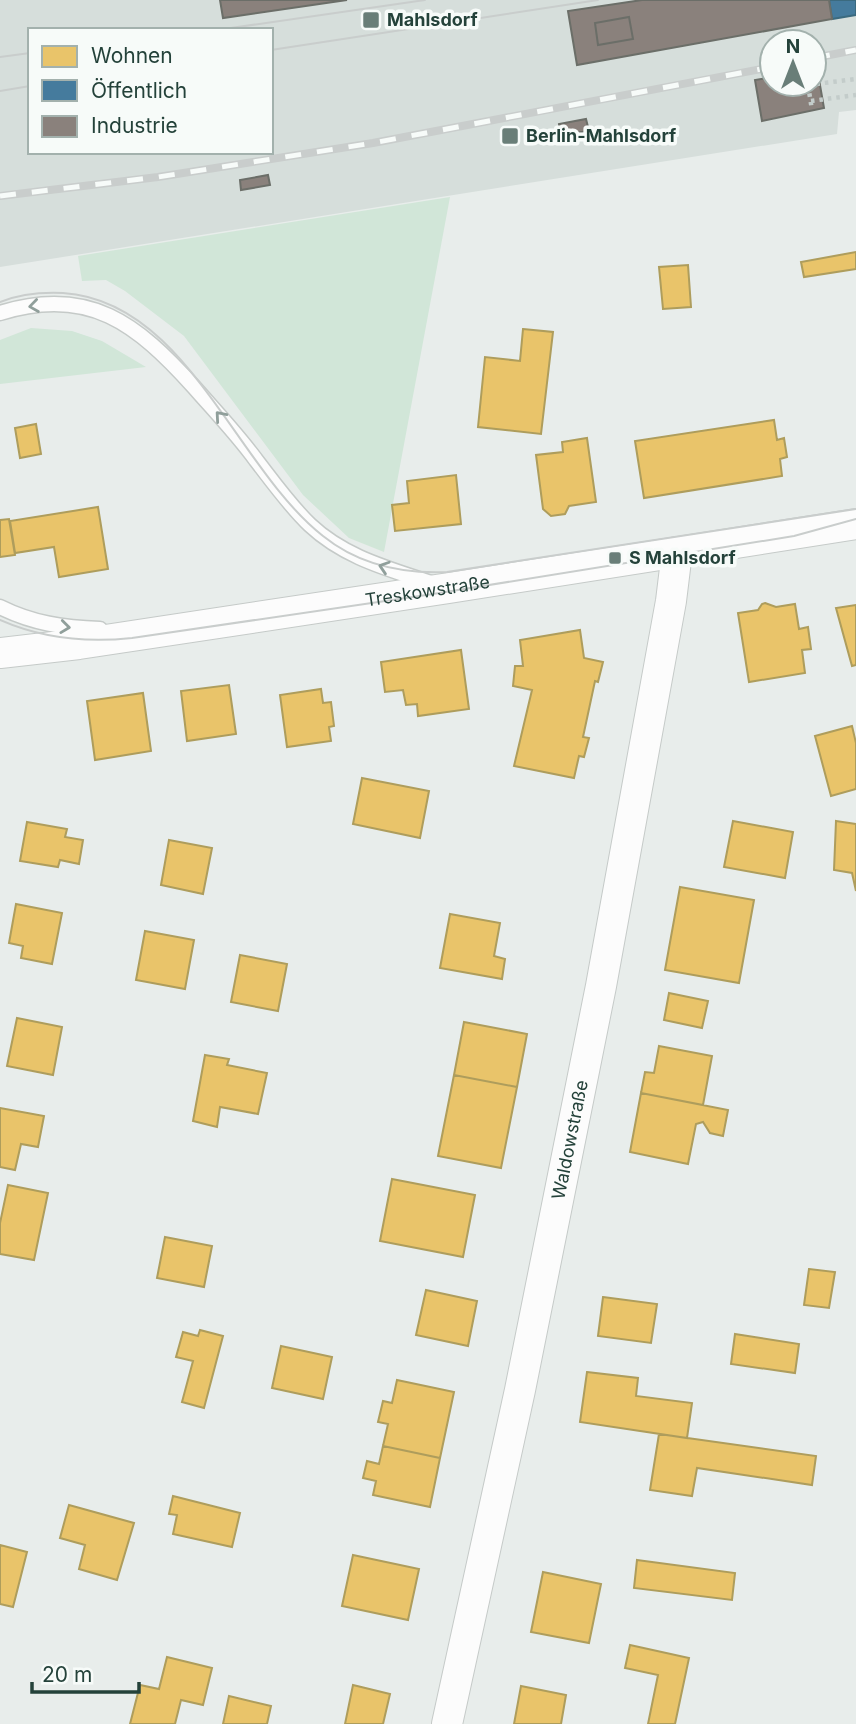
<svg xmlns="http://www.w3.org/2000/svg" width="856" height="1724" font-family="Inter,sans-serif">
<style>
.built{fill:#d6dedb;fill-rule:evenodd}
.green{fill:#d1e6d8}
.homes{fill:#e9c46a;stroke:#ae9d5c;stroke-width:2}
.public{fill:#457b9d;stroke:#3b6a7f;stroke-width:2}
.industry{fill:#8a817c;stroke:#6b6e68;stroke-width:2}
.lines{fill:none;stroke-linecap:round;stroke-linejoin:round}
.lane-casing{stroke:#c5cac8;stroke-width:17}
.street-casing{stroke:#c5cac8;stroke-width:32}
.path{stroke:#c3ccca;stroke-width:4.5;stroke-dasharray:3.5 5;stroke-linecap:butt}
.lane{stroke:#fcfcfc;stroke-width:14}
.street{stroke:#fcfcfc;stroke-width:30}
.tram{stroke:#c9cdcc;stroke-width:2}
.rail-casing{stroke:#c9cdcc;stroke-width:8}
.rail{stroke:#f7fbf9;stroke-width:5;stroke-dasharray:16;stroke-linecap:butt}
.oneway{stroke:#909f9b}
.poi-dot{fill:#697e78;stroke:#f7fbf9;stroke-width:2.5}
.labels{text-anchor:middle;stroke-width:7;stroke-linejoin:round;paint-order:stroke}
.poi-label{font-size:18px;font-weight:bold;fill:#24423a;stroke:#f7fbf9;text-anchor:start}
.street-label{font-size:18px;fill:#24423a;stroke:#f7fbf9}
</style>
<rect width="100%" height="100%" fill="#e8edeb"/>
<!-- built -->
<path class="built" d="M0,0H856V110L839,112L837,134L0,267ZM30,30H271V152H30ZM772,42H814V84H772Z"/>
<!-- green -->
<path class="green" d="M450,197L384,552L349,538L303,495L184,336L125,291L106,280L82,281L78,256Z
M31,328L72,331L102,341L146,367L0,384V340Z"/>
<!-- homes -->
<path class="homes" d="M856,252V269L804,277L801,262Z
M688,265L691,307L663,309L659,267Z
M523,329L553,332L541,434L478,427L485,357L520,361Z
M774,420L777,440L784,438L787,457L780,459L782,476L644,498L635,441Z
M36,424L41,454L20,458L15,428Z
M587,438L596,502L569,506L565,514L551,516L543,509L536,455L563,452L562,442Z
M456,475L461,524L395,531L392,505L409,503L407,481Z
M98,507L108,569L59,577L54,547L15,553L10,521Z
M9,519L15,555L0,557V520Z
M765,603L776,607L795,604L799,629L808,627L811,649L802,650L805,673L749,682L738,613L758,610L762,604Z
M856,605V665L852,666L836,608Z
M580,630L584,658L603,662L598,682L595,681L583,737L589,738L584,757L579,756L574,778L514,766L532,690L513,686L515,666H523L520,640Z
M461,650L469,709L418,716L417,704L406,705L403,690L385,692L381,662Z
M229,685L236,734L187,741L181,691Z
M321,689L323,703L331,702L334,726L329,727L331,741L287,747L280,695Z
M143,693L151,751L95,760L87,701Z
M852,726L856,743V789L831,796L815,736Z
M362,778L429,791L420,838L353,824Z
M733,821L793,832L785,878L724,867Z
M836,821L856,824V891L852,873L834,870Z
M27,822L67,829L65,837L83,840L79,864L60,860L58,867L20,861Z
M169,840L212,848L203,894L161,885Z
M680,887L754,900L739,983L665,970Z
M16,904L62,913L52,964L21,958L23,946L9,943Z
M450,914L500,923L494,956L505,959L502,979L440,968Z
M145,931L194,940L185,989L136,980Z
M240,955L287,964L278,1011L231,1002Z
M669,993L708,1001L702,1028L664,1020Z
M17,1018L62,1027L53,1075L7,1066Z
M464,1022L527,1034L517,1087L454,1075Z
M659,1046L712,1056L703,1105L641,1093L645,1072L654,1073Z
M205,1055L229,1059L227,1065L267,1073L258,1114L220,1107L217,1127L193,1121Z
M454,1075L517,1087L501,1168L438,1156Z
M641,1093L728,1110L723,1136L710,1133L703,1122L696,1124L688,1164L630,1152Z
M0,1108L44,1116L38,1147L21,1144L15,1170L0,1167Z
M392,1179L475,1195L463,1257L380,1241Z
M8,1185L48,1193L34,1260L0,1254V1223Z
M165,1237L212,1246L204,1287L157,1278Z
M809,1269L835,1272L829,1308L804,1305Z
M426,1290L477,1301L468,1346L416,1335Z
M603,1297L657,1304L651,1343L598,1336Z
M200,1330L223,1336L204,1408L182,1402L193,1361L176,1357L183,1332L198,1336Z
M735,1334L799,1344L795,1373L731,1364Z
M281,1346L332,1357L323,1399L272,1388Z
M587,1372L638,1378L636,1396L692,1403L687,1438L580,1422Z
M397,1380L454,1392L440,1458L383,1446L388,1424L378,1422L383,1401L392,1403Z
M659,1434L816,1456L812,1485L697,1468L692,1496L650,1490Z
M383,1446L440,1458L430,1507L373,1495L376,1481L363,1478L367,1461L379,1464Z
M173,1496L240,1513L232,1547L173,1534L177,1515L169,1514Z
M69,1505L134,1523L117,1580L79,1569L85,1545L60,1538Z
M0,1545L27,1552L13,1607L0,1604Z
M353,1555L419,1569L408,1620L342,1606Z
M637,1560L735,1573L732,1600L634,1588Z
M543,1572L601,1584L589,1643L531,1632Z
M630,1645L689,1658L675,1724H648L658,1675L625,1668Z
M167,1657L212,1668L203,1705L181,1700L175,1724H130L140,1685L159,1689Z
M353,1685L390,1694L383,1724H345Z
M521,1686L566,1695L561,1724H514Z
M229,1696L271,1706L267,1724H223Z"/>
<!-- public -->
<path class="public" d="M829,0H856V15L832,19Z"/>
<!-- industry -->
<path class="industry" d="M220,0H347L223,18Z
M642,0H829L832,19L577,65L568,11Z
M629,17L633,39L598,45L595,23Z
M814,68H817L824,108L762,121L755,80L772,77V84H814Z
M586,119L589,131L560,135L559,124Z
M268,175L270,185L241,190L240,180Z"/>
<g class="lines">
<!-- lane casing -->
<g class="lane-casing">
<path id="lane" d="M0,313C89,285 137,324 194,387C215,411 237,434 256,460C273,482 290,506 310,525C345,558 390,569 434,584
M0,607C32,623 64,628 100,629"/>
</g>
<!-- street casing -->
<g class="street-casing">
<g id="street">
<path id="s1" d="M0,653L79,644L449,588L856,524"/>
<path id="s2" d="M447,1724L520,1390L601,986L671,601L677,552"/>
</g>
</g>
<!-- path -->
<path class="path" d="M808,85L856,79
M808,85L812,110
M811,101L856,95"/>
<!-- lane -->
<use href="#lane" class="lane"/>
<!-- street -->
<use href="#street" class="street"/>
<!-- tram -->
<path class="tram" d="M217,30L425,0
M271,50L598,0
M0,57L30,53
M0,91L30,86
M0,302C20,294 41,292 63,293C187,301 235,467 323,536C359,565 401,574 447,572L856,509
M0,620C43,639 86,643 132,638L433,594L794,536L856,519"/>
<!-- rail casing -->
<g class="rail-casing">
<path id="rail" d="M814,58L856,50
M0,196L158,177L373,143L772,67"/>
</g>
<!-- rail -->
<use href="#rail" class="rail"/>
</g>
<!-- one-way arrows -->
<defs><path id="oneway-chevron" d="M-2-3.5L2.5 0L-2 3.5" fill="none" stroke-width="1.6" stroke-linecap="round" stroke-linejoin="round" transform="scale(1.75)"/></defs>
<g class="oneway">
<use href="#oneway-chevron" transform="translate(34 306) rotate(172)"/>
<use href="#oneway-chevron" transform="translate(220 416) rotate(-131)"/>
<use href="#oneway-chevron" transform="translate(384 567) rotate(-162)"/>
<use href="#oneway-chevron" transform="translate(65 627) rotate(7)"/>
</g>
<!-- markers -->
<g class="poi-dot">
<rect x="362" y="11" width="18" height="18" rx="3.5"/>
<rect x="501" y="127" width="18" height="18" rx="3.5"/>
<rect x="608" y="551" width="14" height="14" rx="3.5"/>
</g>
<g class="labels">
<!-- poi labels -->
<g class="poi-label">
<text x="387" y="26">Mahlsdorf</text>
<text x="526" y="142">Berlin-Mahlsdorf</text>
<text x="629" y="564">S Mahlsdorf</text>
</g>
<!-- street labels -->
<g class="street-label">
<text dy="6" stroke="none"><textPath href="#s1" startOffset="432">Treskowstraße</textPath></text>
<text dy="6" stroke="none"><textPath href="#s2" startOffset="597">Waldowstraße</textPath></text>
</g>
</g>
<!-- legend -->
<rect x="28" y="28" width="245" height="126" fill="#f7fbf9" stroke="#a3b1ad" stroke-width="2"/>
<rect x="42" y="46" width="35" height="21" fill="#e9c46a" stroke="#a3b1ad" stroke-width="2"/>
<text x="91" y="63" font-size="21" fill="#24423a">Wohnen</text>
<rect x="42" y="80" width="35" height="21" fill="#457b9d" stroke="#a3b1ad" stroke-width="2"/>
<text x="91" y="98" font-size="21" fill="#24423a">Öffentlich</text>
<rect x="42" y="116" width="35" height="21" fill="#8a817c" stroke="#a3b1ad" stroke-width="2"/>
<text x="91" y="133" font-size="21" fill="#24423a">Industrie</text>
<!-- north arrow -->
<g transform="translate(793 63)"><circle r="33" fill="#f7fbf9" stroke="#a3b1ad" stroke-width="2"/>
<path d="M0-5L12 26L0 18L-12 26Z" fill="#697e78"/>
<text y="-10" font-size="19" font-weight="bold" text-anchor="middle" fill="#24423a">N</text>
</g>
<!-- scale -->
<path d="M32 1682v10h107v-10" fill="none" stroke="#24423a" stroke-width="3.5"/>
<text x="42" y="1682" font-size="21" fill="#24423a" stroke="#f7fbf9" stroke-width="5" paint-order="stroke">20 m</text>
</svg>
